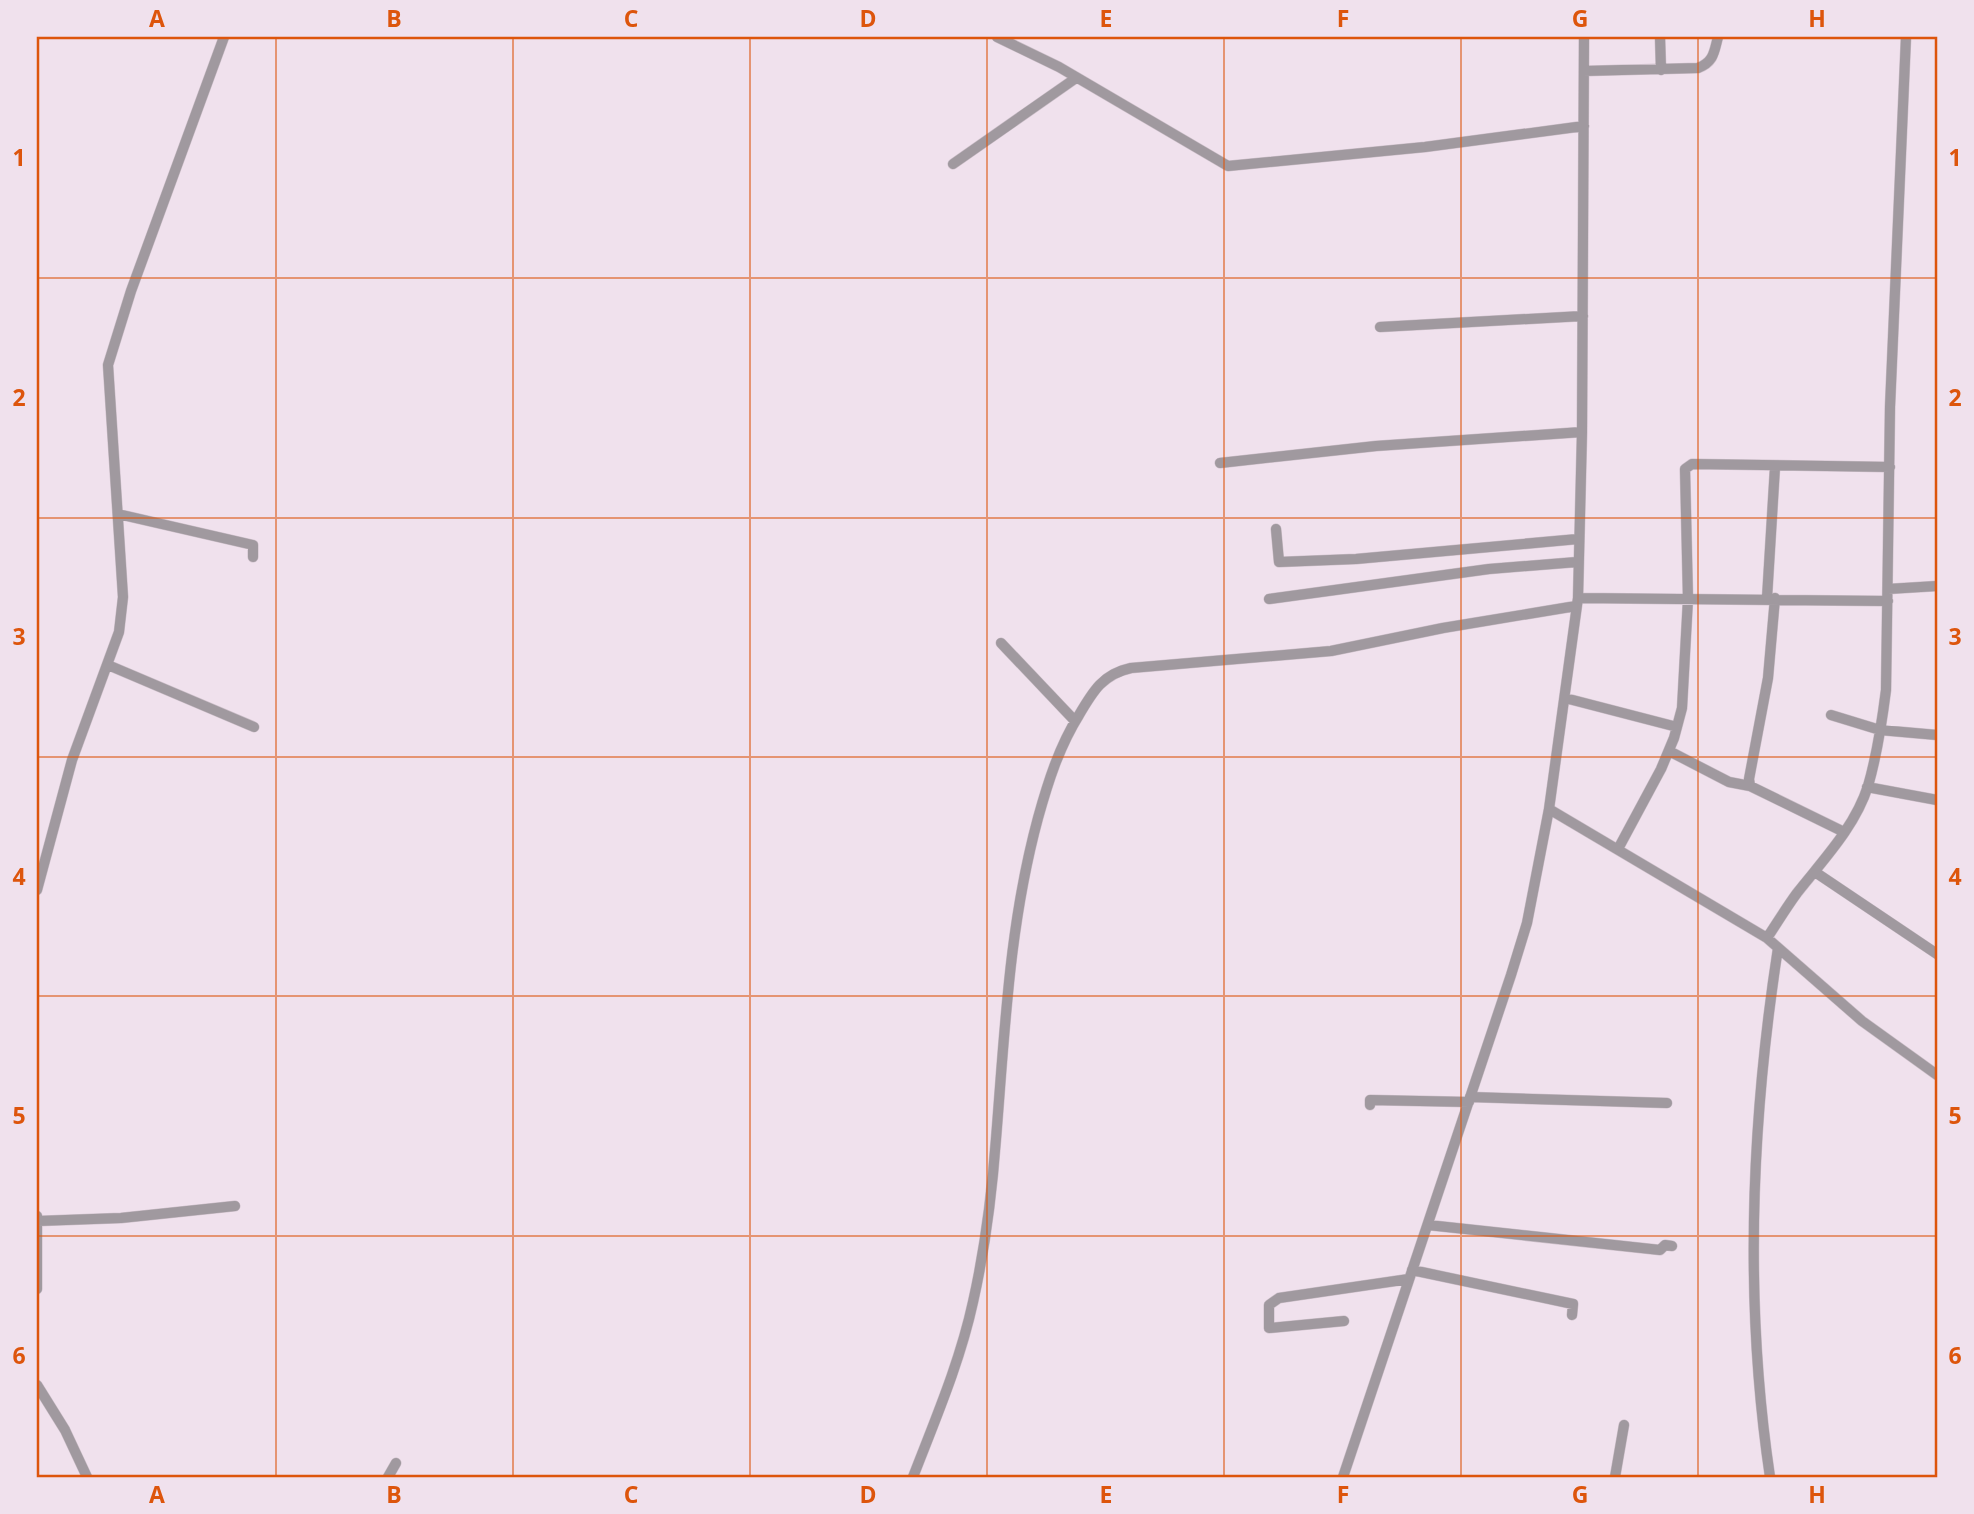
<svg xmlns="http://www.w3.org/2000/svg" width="1974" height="1514" font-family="'Open Sans',sans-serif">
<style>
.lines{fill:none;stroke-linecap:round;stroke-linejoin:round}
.minor-casing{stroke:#ccbfc9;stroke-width:11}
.minor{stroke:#a0999f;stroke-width:10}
.grid{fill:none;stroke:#dd550c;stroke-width:2;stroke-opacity:0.55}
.neatline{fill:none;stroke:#dd550c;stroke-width:2.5}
.grid-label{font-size:23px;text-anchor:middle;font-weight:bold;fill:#dd550c}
</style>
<rect width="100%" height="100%" fill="#f0e1ed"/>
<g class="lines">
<!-- minor casing -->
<g class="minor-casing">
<path id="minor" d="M997,37L1059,67L1228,166L1425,147L1584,126
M1660,37L1661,70
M1584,71L1698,68C1714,62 1714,52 1718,37
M953,164L1076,78
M1380,327L1583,316
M1220,463L1376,446L1582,432
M118,514L253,545V557
M1276,529L1279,562L1356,559L1578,539
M1888,589L1937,586
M1578,598L1888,601
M1767,598L1775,467
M1775,598L1768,678L1749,779L1750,786L1844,832
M1269,599L1489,569L1577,562
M1001,643L1075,721
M108,665L254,727
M1565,698L1677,727
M1831,715L1880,730L1937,735
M1669,751L1729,782L1750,786
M1867,787L1937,800
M1549,809L1767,938L1862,1021L1937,1075
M1618,849L1661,769L1674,738L1682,708L1688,599L1685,469L1692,464L1890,467
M1815,872L1937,954
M37,890L72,760L119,632L123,597L108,365L131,291L224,37
M1767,938C1777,923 1786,908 1797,893C1823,860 1855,827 1868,786C1877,755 1882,722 1886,690L1890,407L1906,37
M1470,1097L1667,1103
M1370,1105V1100L1469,1102
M37,1216V1289
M38,1221L121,1218L235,1206
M1428,1225L1660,1250L1665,1245L1672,1246
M1412,1270L1573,1304L1572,1315
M1344,1321L1269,1328V1305L1279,1298L1409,1279
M37,1385L65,1430L87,1477
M388,1477L396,1463
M913,1477C935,1420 960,1362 973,1302C985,1249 992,1193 996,1139C1005,1029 1009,925 1038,818C1048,782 1059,747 1079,715C1093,691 1103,674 1131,668L1331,651L1443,628L1576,606
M1343,1477L1511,975L1527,923L1549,809L1578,598L1582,432L1584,37
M1615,1477L1624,1425
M1770,1477C1744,1302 1751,1123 1778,948"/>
</g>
<!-- minor -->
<use href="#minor" class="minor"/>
</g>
<!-- grid -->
<path class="grid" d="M276,37V1477M513,37V1477M750,37V1477M987,37V1477M1224,37V1477M1461,37V1477M1698,37V1477M37,278H1937M37,518H1937M37,757H1937M37,996H1937M37,1236H1937"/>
<!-- border -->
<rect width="1974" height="1514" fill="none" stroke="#f0e1ed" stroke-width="77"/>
<rect x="38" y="38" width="1898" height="1438" class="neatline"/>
<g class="grid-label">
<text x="157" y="27">A</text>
<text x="394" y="27">B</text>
<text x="631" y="27">C</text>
<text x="868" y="27">D</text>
<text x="1106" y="27">E</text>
<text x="1343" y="27">F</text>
<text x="1580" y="27">G</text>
<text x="1817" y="27">H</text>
<text x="19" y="166">1</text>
<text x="1955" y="166">1</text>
<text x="19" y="406">2</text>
<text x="1955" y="406">2</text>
<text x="19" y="645">3</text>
<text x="1955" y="645">3</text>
<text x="19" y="885">4</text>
<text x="1955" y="885">4</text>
<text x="19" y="1124">5</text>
<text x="1955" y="1124">5</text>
<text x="19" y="1364">6</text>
<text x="1955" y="1364">6</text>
<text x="157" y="1503">A</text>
<text x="394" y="1503">B</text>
<text x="631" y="1503">C</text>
<text x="868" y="1503">D</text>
<text x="1106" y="1503">E</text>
<text x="1343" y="1503">F</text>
<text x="1580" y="1503">G</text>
<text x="1817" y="1503">H</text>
</g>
</svg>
